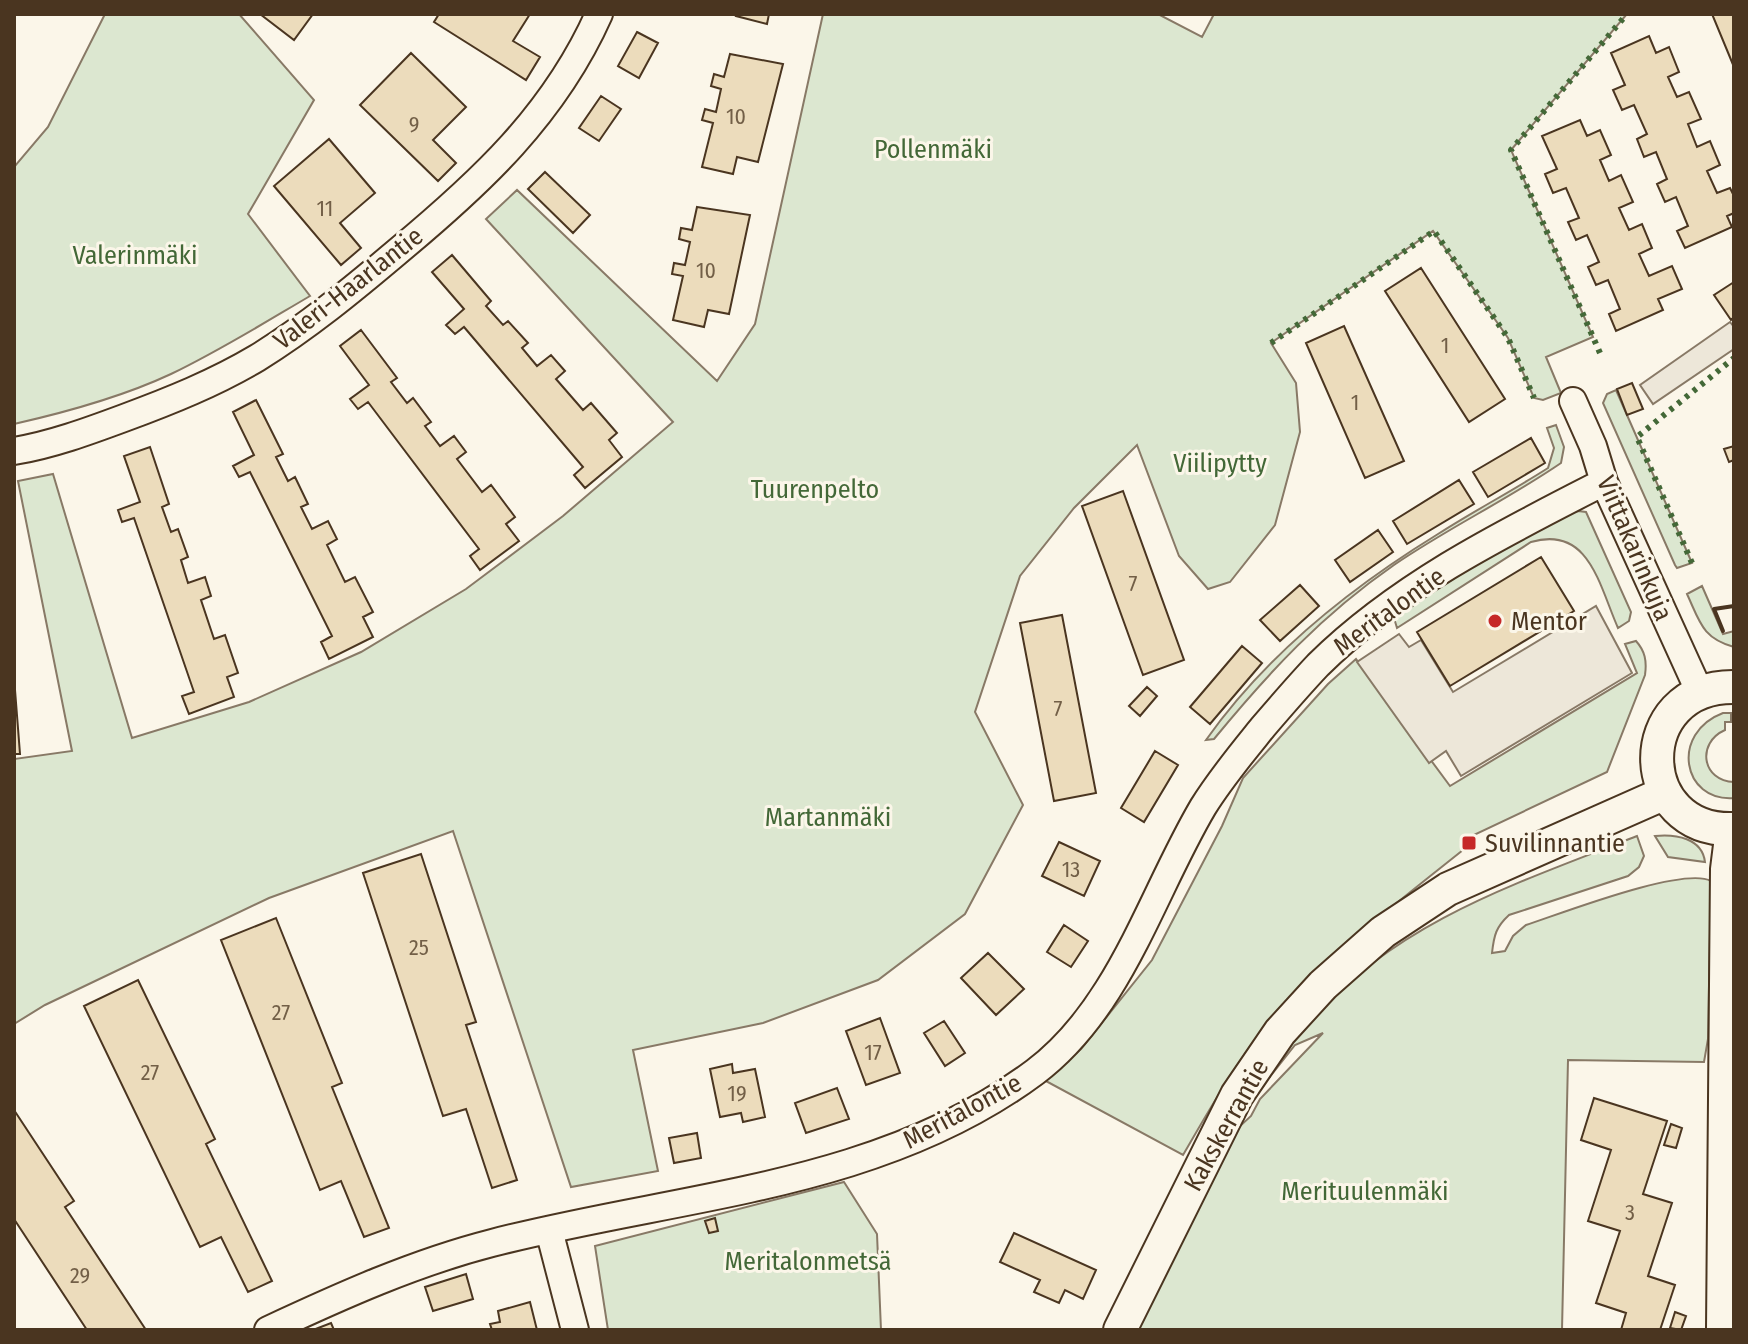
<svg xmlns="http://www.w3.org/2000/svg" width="1748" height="1344" font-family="'Fira Sans Condensed',sans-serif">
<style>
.green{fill:#dce7d0;stroke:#887966;stroke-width:2}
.parking{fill:#ede7d9;stroke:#887966;stroke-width:2}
.building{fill:#ecdcbc;stroke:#4a3520;stroke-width:2}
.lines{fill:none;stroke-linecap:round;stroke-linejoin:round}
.minor-casing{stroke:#4a3520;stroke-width:30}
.tertiary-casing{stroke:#4a3520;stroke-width:36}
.minor{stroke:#fbf6e9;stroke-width:26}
.tertiary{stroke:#fbf6e9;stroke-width:32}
.hedge{stroke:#436837;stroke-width:6;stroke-dasharray:4 6;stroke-linecap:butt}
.wall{stroke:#4a3520;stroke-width:4}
.poi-dot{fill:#c62828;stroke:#fbf6e9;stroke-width:3}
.labels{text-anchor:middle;stroke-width:6;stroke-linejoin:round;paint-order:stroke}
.number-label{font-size:22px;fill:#725f47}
.park-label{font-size:26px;fill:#436837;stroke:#fbf6e9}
.street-label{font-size:26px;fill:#4a3520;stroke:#fbf6e9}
.poi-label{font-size:26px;fill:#4a3520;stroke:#fbf6e9;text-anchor:start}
</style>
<rect width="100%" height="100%" fill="#fbf6e9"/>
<!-- green -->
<path class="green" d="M105,14H239L314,100L248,214L310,296C264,323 219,351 171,374C122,397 67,412 14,424V167L48,127Z
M823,14H1158L1202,37L1214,14H1627L1511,150L1593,337L1546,357L1561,393L1543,400L1534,398L1508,338L1433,231L1271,343L1296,383L1300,432L1275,525L1230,582L1208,589L1179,556L1137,445L1074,508L1020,576L975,712L1023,805L965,914L878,980L763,1023L633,1050L658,1171L571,1187L453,831L269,898L45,1005L14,1024V759L72,751L18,481L53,474L132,738L249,702L361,652L466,589L563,516L673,422L486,219L517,190L717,381L755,324Z
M1616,390L1692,563L1677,568L1675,565L1603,403L1607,394Z
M1556,425L1564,447L1561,463C1507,500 1448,528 1394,565C1322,615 1269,672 1214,739L1206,740C1266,655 1350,588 1438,534C1474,511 1512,491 1548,468L1554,448L1547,428Z
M1578,511L1586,512L1631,612L1629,621L1618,628C1599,585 1589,525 1531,542L1397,628L1394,618L1436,589L1553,518Z
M1702,586L1723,634L1734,631V647C1702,638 1700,622 1687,594Z
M1636,641C1645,651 1647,661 1645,675L1607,772L1461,841L1463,850C1404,897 1343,944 1290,998C1246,1044 1215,1100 1183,1155L1044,1080L1081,1049L1152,960L1222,826L1243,778L1328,684L1356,659L1450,786L1637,673L1625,644Z
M1723,713H1731V722H1725V730C1696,743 1702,781 1734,782V798C1682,802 1670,733 1723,713Z
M1637,836L1644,856L1639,867L1628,876L1509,915C1496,927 1494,935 1492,953L1505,951L1513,936L1526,925C1560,914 1683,866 1711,881L1708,1039L1704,1062L1568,1060L1562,1330H1137L1182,1236L1239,1127L1251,1116L1260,1099L1323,1033L1295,1045L1269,1078C1280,1053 1293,1039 1311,1019C1400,920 1518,883 1637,836Z
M1655,836C1676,834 1702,838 1705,862L1668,857Z
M844,1182L877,1234L881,1330H608L595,1246Z"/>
<!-- parking -->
<path class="parking" d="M1730,322L1734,327V349L1653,404L1640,385Z
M1596,606L1632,673L1461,776L1446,751L1429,763L1357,662L1399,634L1409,647L1421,640L1453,692Z"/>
<!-- building -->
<path class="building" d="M260,14H313L294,40Z
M439,14H530L513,41L540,57L526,80L434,22Z
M737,14H769L767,24L736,16Z
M1712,14H1734V67Z
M637,32L658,43L639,78L618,66Z
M1649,36L1656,53L1669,47L1679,72L1668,77L1677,97L1689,92L1701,119L1688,124L1697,147L1710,141L1720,165L1707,171L1717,193L1730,188L1734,196V213L1727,216L1732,227L1685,248L1677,231L1688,226L1676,197L1665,202L1657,184L1667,179L1656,152L1644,157L1637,139L1647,134L1634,105L1622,110L1613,90L1625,85L1611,53Z
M411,53L466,107L433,140L456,163L438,181L360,105Z
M730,54L783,64L758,162L737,157L733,174L702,167L713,123L702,120L705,109L716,112L721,89L711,86L714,74L724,77Z
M601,96L621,109L599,141L579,128Z
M1580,120L1587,136L1600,130L1611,155L1600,160L1609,181L1621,175L1633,202L1619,208L1629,230L1642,224L1652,248L1639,254L1649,276L1672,266L1682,289L1658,299L1663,310L1616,331L1609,314L1620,309L1608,280L1596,285L1588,267L1599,262L1587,235L1576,240L1568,222L1579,218L1566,188L1553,193L1545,174L1557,169L1542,136Z
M329,139L375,193L340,223L361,248L341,265L274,186Z
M545,172L590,215L573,233L528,189Z
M697,207L750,215L729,314L708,310L704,327L673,320L683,276L672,274L674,263L685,265L690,242L679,239L681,228L692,230Z
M452,255L491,301L486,306L503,325L508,321L528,343L522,348L537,366L551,355L565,371L556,379L583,410L591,403L617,433L609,440L622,457L585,488L574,475L583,467L464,327L455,334L446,325L464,309L432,272Z
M1421,268L1505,399L1469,422L1385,291Z
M1734,282V317L1731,320L1714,295Z
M1344,326L1404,461L1365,478L1306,343Z
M361,330L397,378L391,382L407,403L413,398L431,422L425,426L440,446L454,436L466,452L457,459L482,492L491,485L515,517L506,524L519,541L480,570L470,556L479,549L368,402L358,409L350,399L369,385L340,346Z
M1632,383L1643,409L1627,415L1617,389Z
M256,400L283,454L276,457L288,481L295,477L308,504L301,507L312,529L328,521L337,539L327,545L345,582L355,577L373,612L363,617L373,637L329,659L321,642L332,636L250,472L239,477L233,466L254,455L233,412Z
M1531,438L1545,463L1488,497L1473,472Z
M1734,446V460L1729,462L1724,449Z
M150,447L169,504L162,507L171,532L178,529L188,557L181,560L188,583L205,577L211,596L201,600L214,639L225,635L238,673L227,677L234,697L189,714L182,696L194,692L134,518L122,522L118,510L140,502L124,456Z
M1459,480L1474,504L1407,544L1393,521Z
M1123,491L1184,660L1143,675L1082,506Z
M1378,530L1393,552L1350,582L1335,560Z
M1541,557L1574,611L1450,686L1417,632Z
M1300,585L1319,606L1280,641L1260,620Z
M1062,615L1096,793L1054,801L1020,623Z
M1242,646L1262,663L1210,724L1190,707Z
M14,677L20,754H14Z
M1147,687L1157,696L1140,716L1129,706Z
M1155,751L1178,765L1144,822L1121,808Z
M1059,842L1100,861L1084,896L1042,876Z
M421,854L476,1022L466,1025L517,1180L492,1188L466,1109L443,1116L363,873Z
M276,918L342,1083L332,1087L389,1228L364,1237L341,1181L320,1190L221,940Z
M1064,925L1088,941L1071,967L1047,952Z
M988,953L1024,989L996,1015L961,978Z
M138,980L215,1139L206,1144L272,1281L248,1292L221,1237L200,1247L84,1006Z
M880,1018L900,1073L866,1085L846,1031Z
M944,1021L965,1053L945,1066L924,1033Z
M732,1064L733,1073L755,1069L765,1117L743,1122L741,1113L720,1117L710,1069Z
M837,1088L849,1119L806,1133L795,1103Z
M1594,1098L1667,1121L1643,1194L1672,1203L1648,1276L1675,1285L1660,1330H1621L1626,1313L1596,1303L1620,1231L1588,1221L1611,1150L1581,1140Z
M14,1110L74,1201L65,1207L146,1330H87L14,1219Z
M1671,1124L1682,1128L1676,1148L1664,1145Z
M697,1133L701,1158L674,1163L669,1138Z
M715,1218L718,1231L709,1233L705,1221Z
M1014,1233L1096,1270L1083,1299L1065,1290L1059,1303L1034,1292L1040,1280L1000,1262Z
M466,1274L473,1299L433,1311L425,1287Z
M530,1302L537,1330H492L490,1324L500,1322L498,1311Z
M1675,1312L1686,1316L1681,1330L1670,1328Z
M331,1323L334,1330H313Z"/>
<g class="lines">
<!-- minor casing -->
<g class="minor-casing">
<path id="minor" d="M1573,401L1593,446L1604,482L1700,693
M14,451C51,445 89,431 124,418C170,401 215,383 257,358C307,327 352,290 397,252C480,183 554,115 599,14
M549,1230L575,1330
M268,1330C341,1296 414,1263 492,1243C676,1195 878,1189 1035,1072C1120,1008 1151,895 1203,807C1221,778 1242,753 1263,727C1281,706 1299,685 1318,665C1399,585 1504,533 1604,482
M1720,1330L1724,869L1729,829"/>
</g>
<!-- tertiary casing -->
<g class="tertiary-casing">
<path id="tertiary" d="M1734,687C1630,686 1633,833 1734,829
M1120,1330L1237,1095L1280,1032L1323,985L1383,932L1448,889L1665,793"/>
</g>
<!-- minor -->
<use href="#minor" class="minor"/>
<!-- tertiary -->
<use href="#tertiary" class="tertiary"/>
<!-- hedge -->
<path class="hedge" d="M1271,343L1434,231L1508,338L1534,398
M1600,353L1511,150L1627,14
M1692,563L1637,437L1734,358"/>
<!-- wall -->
<path class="wall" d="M1723,631L1714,609L1734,606"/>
</g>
<!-- markers -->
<g class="poi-dot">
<circle cx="1495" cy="621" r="8"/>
<rect x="1461" y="835" width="16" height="16" rx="4"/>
</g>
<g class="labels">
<!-- number labels -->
<g class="number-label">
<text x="736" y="124">10</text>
<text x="414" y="132">9</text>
<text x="325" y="216">11</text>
<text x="706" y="278">10</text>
<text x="1445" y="353">1</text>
<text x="1355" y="410">1</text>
<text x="1133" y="591">7</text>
<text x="1058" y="716">7</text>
<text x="1071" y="877">13</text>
<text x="419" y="955">25</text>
<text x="281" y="1020">27</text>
<text x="873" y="1060">17</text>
<text x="150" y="1080">27</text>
<text x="737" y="1101">19</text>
<text x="1630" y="1220">3</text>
<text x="80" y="1283">29</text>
</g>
<!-- park labels -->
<g class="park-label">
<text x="933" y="158">Pollenmäki</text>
<text x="135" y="264">Valerinmäki</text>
<text x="1220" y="472">Viilipytty</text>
<text x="815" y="498">Tuurenpelto</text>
<text x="828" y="826">Martanmäki</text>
<text x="1365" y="1200">Merituulenmäki</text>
<text x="808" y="1270">Meritalonmetsä</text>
</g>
<!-- street labels -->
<g class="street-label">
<text transform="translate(348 288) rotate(-38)" y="9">Valeri-Haarlantie</text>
<text transform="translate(1635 548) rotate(67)" y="9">Viittakarinkuja</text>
<text transform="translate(1389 611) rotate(-36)" y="9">Meritalontie</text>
<text transform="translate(962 1111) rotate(-28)" y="9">Meritalontie</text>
<text transform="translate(1226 1125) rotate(-61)" y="9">Kakskerrantie</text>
</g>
<!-- poi labels -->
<g class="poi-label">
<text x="1511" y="630">Mentor</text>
<text x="1485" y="852">Suvilinnantie</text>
</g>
</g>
<!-- border -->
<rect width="1748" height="1344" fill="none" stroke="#4a3520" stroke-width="32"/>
</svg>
